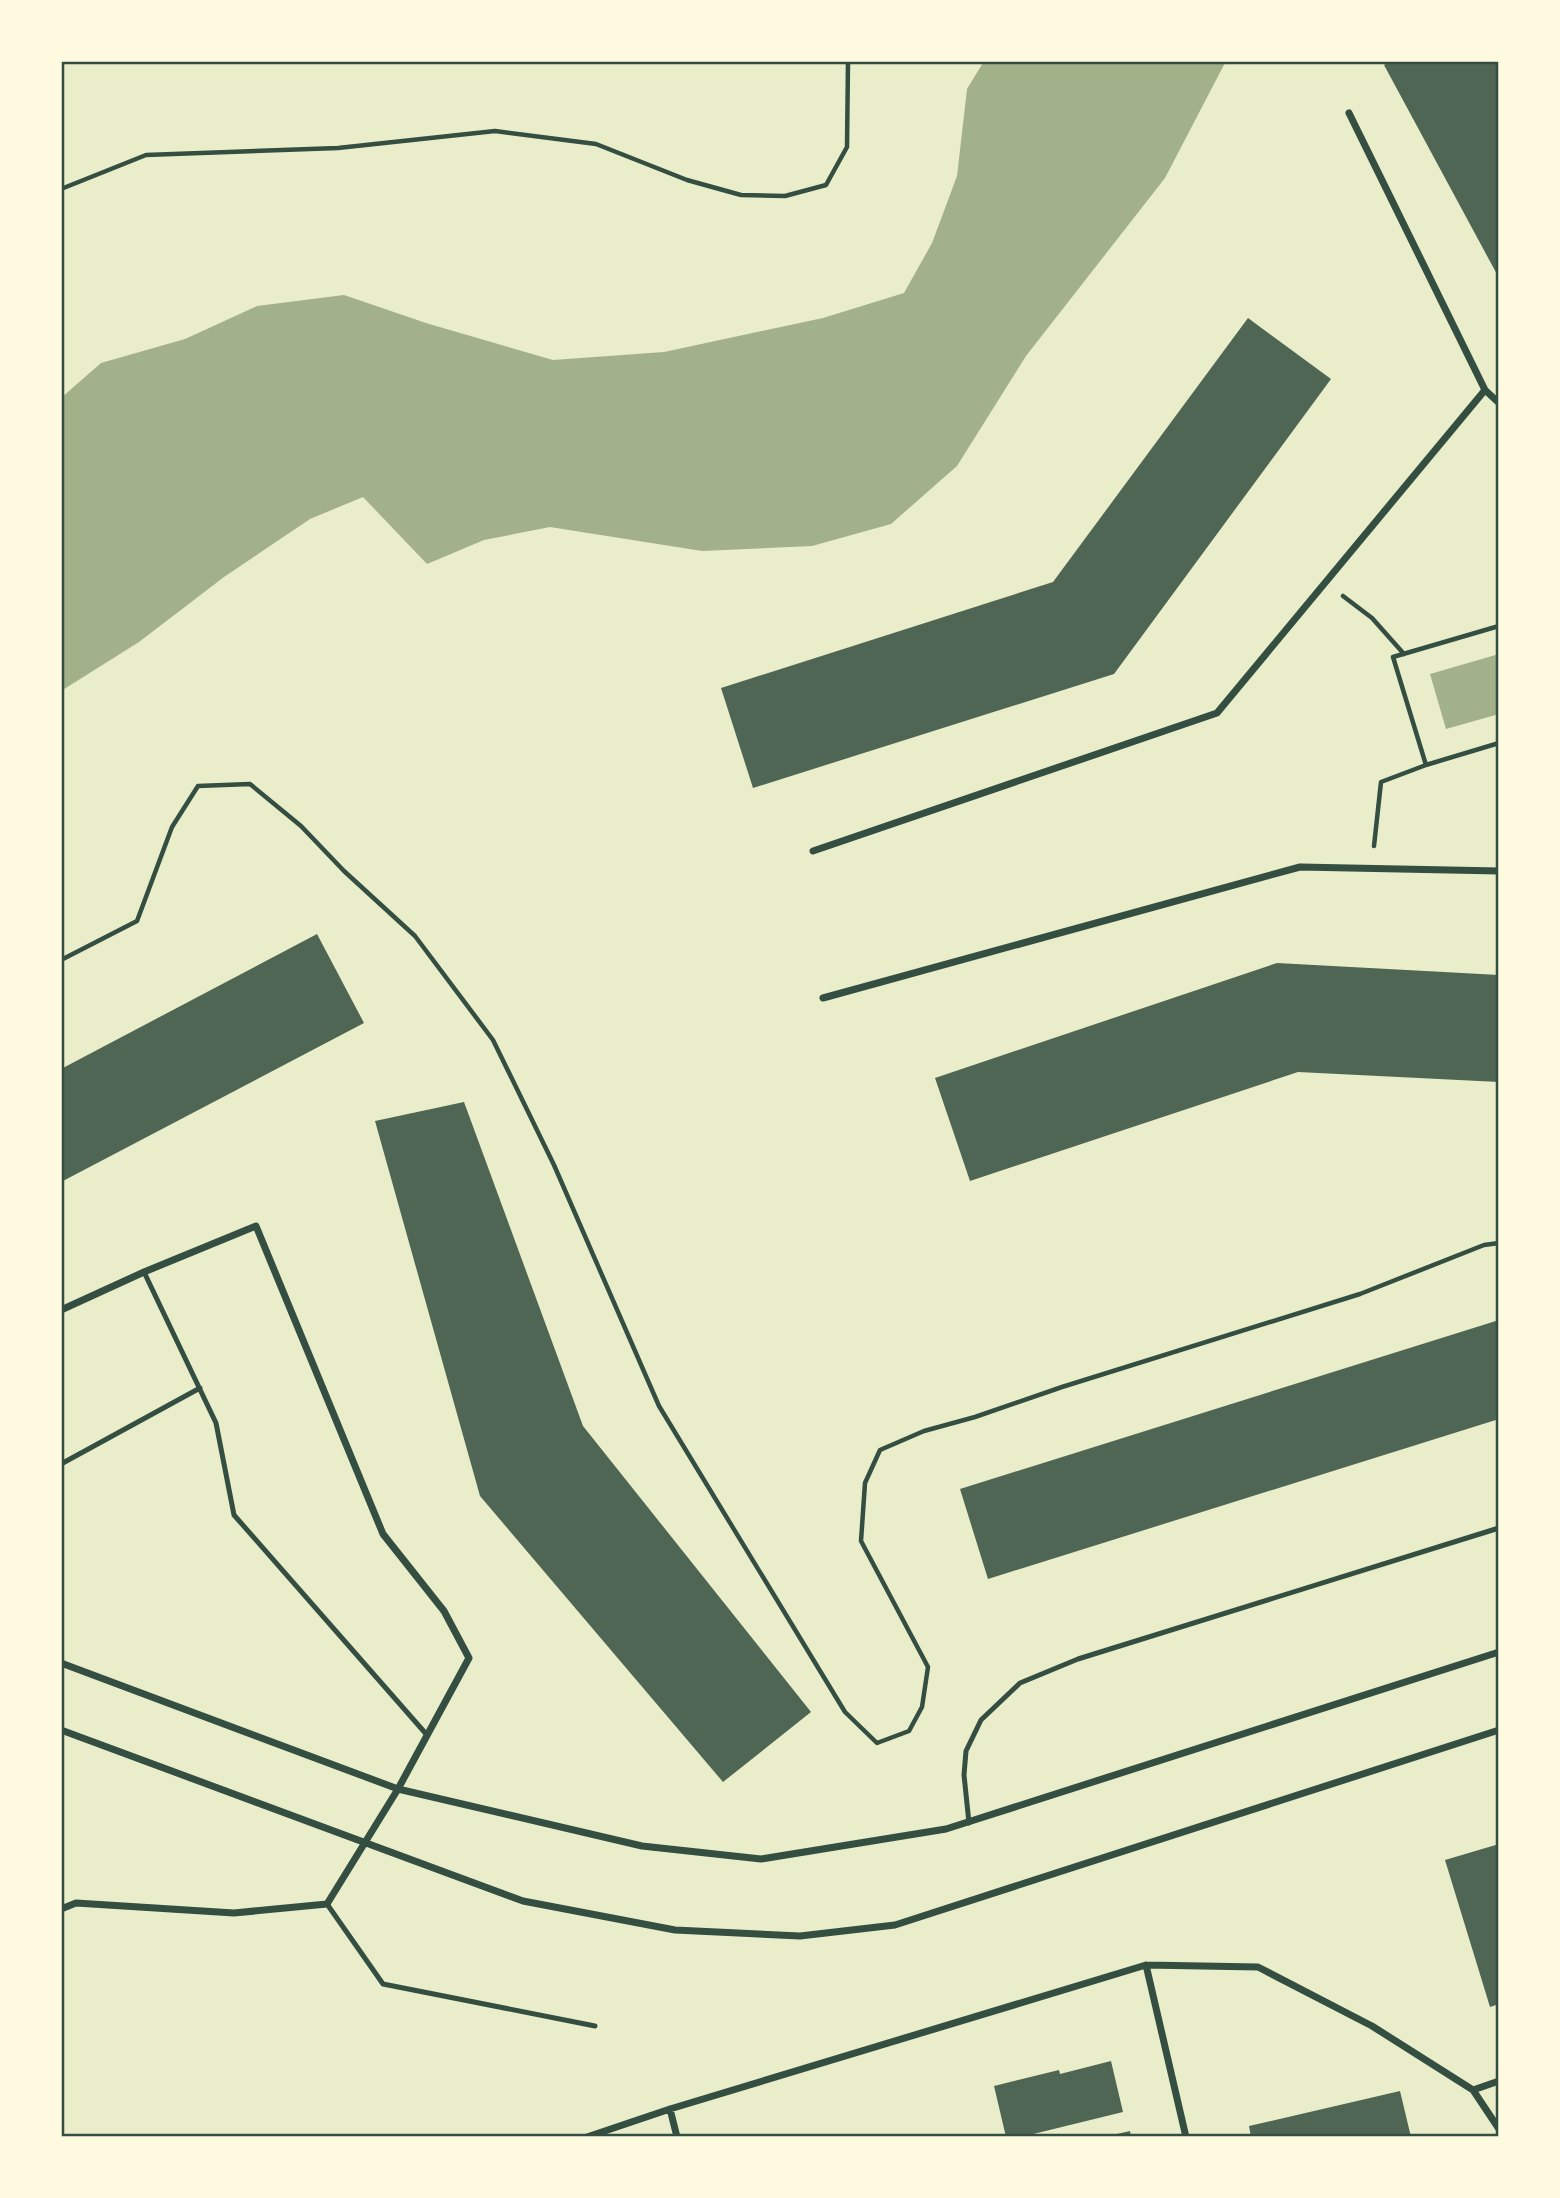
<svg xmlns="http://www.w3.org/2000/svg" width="1560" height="2198" font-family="'Crimson Pro',serif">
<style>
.water{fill:#a3b18a}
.building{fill:#4f6655}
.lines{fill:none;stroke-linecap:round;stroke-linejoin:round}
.path{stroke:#344e41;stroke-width:4.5}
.service{stroke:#344e41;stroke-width:5}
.minor{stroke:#344e41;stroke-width:7}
.neatline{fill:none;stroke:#344e41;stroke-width:2.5}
</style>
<rect width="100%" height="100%" fill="#e9edc9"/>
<!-- water -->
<path class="water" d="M984,61H1226L1165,178L1026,356L957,466L891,524L812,546L702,551L550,527L484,540L427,564L363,497L310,519L224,577L139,642L61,691V398L101,363L185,339L257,306L344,295L426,323L553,360L664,352L823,318L904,293L932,243L957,176L967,89Z
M1499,654V714L1446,729L1430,674Z"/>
<!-- building -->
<path class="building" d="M1390,61H1499V278L1384,65Z
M1248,318L1331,379L1114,674L753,788L721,688L1053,582Z
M317,934L364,1023L61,1182V1069Z
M1277,963L1499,975V1082L1298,1072L970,1181L935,1078Z
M464,1102L583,1426L811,1712L723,1782L480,1496L375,1121Z
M1499,1320V1419L988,1579L960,1489Z
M1499,1844V2004L1490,2007L1445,1860Z
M1111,2061L1123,2112L1021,2137H1006L994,2086L1059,2070L1060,2074Z
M1400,2091L1411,2137H1251L1249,2126Z
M1130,2131L1131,2137H1108V2136Z"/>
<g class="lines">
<!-- path -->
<path class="path" d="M61,189L146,155L338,148L495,131L596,144L687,180L741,195L785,196L826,185L847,147L848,61
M1343,596L1372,618L1404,654
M1426,765L1393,657L1499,626
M1374,846L1381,782L1426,765L1499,743
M61,960L137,921L172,827L198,786L250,784L301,826L344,871L415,936L493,1040L554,1165L659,1406L845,1712L877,1743L909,1731L922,1707L928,1667L861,1541L865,1483L880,1450L924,1431L975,1417L1062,1387L1360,1294L1484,1245L1499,1243"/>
<!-- service -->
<path class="service" d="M144,1272L216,1423L234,1515L427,1735
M61,1464L200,1388
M969,1823L964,1775L966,1751L981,1720L1020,1683L1078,1659L1499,1528
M327,1904L383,1984L595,2026"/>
<!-- minor -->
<path class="minor" d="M1349,113L1485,390L1499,403
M813,851L1217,713L1485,390
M823,998L1300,867L1499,871
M61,1310L144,1272L256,1226L383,1534L444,1611L469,1658L398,1789L327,1904L234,1913L76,1903L61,1909
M61,1663L398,1789L642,1846L761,1859L946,1829L1499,1652
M61,1730L523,1901L675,1930L800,1936L895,1925L1499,1730
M1146,1965L1186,2137
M1473,2090L1499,2081
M670,2109L677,2137
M587,2137L670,2109L1146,1965L1258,1967L1372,2026L1473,2090L1499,2129"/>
</g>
<!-- border -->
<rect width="1560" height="2198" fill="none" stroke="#fefae0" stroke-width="126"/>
<rect x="63" y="63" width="1434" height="2072" class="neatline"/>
</svg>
